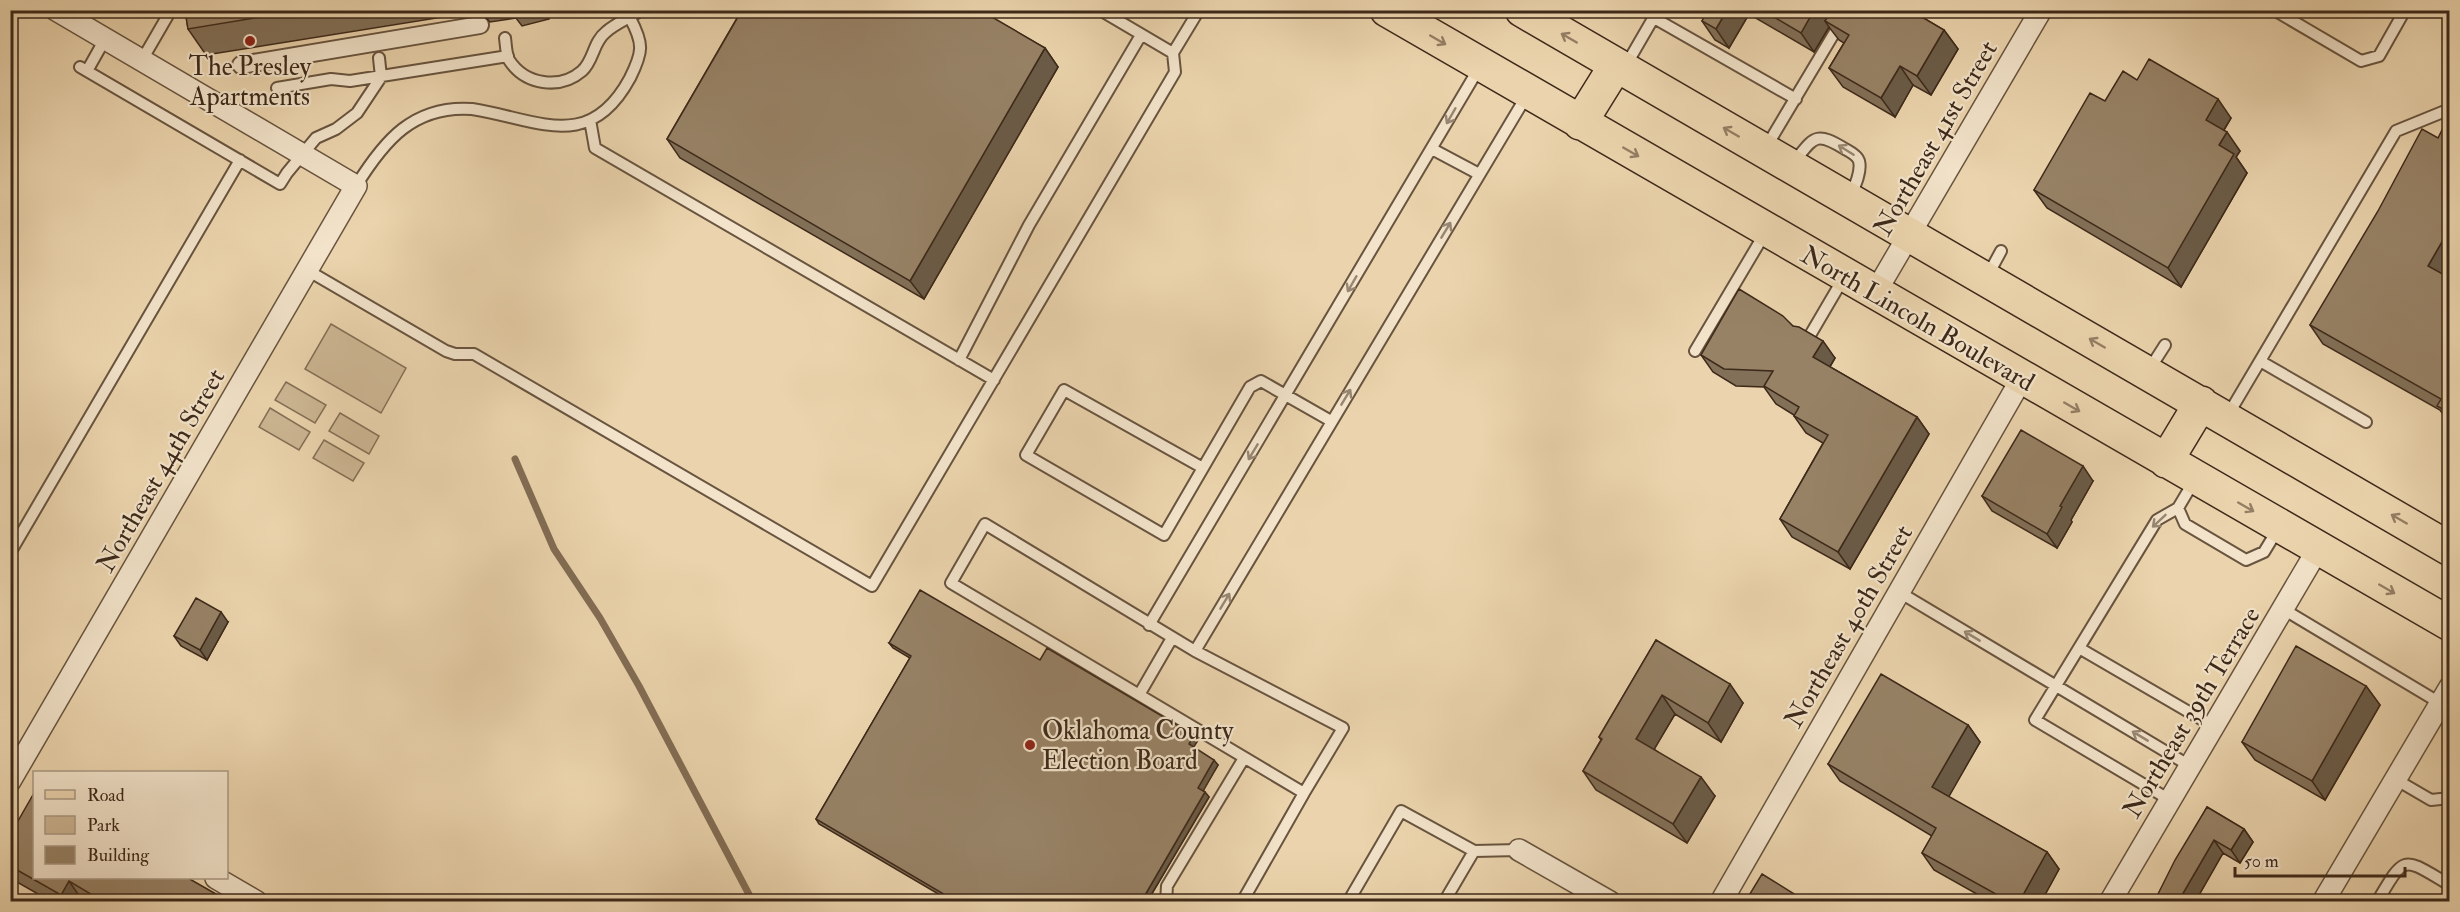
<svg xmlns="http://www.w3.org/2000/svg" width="2460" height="912" font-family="'IM FELL Double Pica',serif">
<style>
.green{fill:#cdb794;stroke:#857057;stroke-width:1.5}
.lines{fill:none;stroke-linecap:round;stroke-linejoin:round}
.stream{stroke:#826d54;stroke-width:7}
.service-casing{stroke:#68543f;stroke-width:14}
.pedestrian-casing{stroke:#68543f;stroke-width:20}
.minor-casing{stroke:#68543f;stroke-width:24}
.primary-casing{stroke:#3d291a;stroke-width:36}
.service{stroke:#f2e3ca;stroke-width:10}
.pedestrian{stroke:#f2e3ca;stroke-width:16}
.minor{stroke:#f2e3ca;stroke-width:21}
.primary{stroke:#ebd4ad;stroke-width:33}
.wall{fill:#827058;stroke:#3d291a;stroke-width:1.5}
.shaded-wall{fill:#6a5b47;stroke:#3d291a;stroke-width:1.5}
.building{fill:#978266;stroke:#3d291a;stroke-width:1.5}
.oneway{stroke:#947e64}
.oneway2{stroke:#988672}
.poi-dot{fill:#8f2418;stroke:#f2e3ca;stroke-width:2}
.labels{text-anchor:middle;stroke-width:4.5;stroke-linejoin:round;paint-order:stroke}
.poi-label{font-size:26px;fill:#3d291a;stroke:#f2e3ca}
.street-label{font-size:26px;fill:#3d291a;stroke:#f2e3ca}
</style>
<rect width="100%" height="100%" fill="#ebd4ad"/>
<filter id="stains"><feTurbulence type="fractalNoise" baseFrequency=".00333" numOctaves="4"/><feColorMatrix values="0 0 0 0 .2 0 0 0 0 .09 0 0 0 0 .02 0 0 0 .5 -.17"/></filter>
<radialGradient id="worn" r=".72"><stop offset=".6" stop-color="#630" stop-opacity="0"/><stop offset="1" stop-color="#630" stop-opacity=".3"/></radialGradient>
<!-- green -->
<path class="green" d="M331,324L406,368L381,413L305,369Z
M286,382L326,405L315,423L275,400Z
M270,408L310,432L299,450L259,427Z
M340,413L379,436L369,454L329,431Z
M324,440L364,463L353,481L313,458Z"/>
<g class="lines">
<!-- stream -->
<path class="stream" d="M515,459L554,549L600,618L639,686L753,902"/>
<!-- service casing -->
<g class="service-casing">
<path id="service" d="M1100,10L1173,53
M2274,10L2361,61L2379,56L2405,10
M1654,18L1796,99
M505,38C506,45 506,54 509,60C525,85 560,90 582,71C594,60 593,42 606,32C616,23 630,18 641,10
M142,60L171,10
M80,67L280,184L287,173L316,138L336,129L357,113L381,77L379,58
M1625,67L1658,10
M87,71L105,39
M277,88L331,79L350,81L508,56
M590,120L595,148L994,380
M1432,149L1479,174
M1765,149L1848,10
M1793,163C1814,138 1814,130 1845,149C1850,152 1857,155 1859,161C1862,172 1854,188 1850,197
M356,186C384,141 413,105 472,109C537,119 589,154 630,78C643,52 644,44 630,18
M307,270L446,351L455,354H474L872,586L1175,72L1173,53L1199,10
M1987,277L2001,251
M1809,337L1843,279
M1695,351L1765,233
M959,360L1029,225L1141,35
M2260,361L2366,422
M2149,370L2165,345
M2228,415L2396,131L2450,109
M1203,468L1064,390L1026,455L1164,535L1250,387L1261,381L1331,421
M2178,508L2185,524L2246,560L2264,552L2278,529
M985,524L1195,651L1343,728L1304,793L951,583Z
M10,553L240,160
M1899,592L2190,766
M2283,609L2440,703
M1149,625L1479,68
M2079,648L2213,726
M1195,651L1527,95
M1139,695L1172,638
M2395,779L2431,800L2450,798
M2170,800L2035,720L2157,520L2178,508L2194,481
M1474,851L1519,850
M1166,902L1167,886L1244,758
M1242,902L1304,793
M1348,902L1401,811L1474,851L1444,902
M2377,902C2406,853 2402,857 2450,885"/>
</g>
<!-- pedestrian casing -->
<g class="pedestrian-casing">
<path id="pedestrian" d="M241,65L480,25"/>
</g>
<!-- minor casing -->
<g class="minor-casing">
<path id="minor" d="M1875,293L2041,10
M10,781L356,186L56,10
M1519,850L1610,902
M216,878L257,902
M1721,902L2022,378
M2110,902L2318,549
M2323,902L2450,687"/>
</g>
<!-- primary casing -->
<g class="primary-casing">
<path id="primary" d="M1387,10L2450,624
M1522,10L2450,549
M1580,123L1616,65
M2166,461L2201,403"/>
</g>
<!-- service -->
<use href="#service" class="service"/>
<!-- pedestrian -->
<use href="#pedestrian" class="pedestrian"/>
<!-- minor -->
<use href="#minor" class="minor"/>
<!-- primary -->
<use href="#primary" class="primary"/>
</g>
<!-- wall -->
<path class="wall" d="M185,10H546L549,19L522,26L516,18L490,22L480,11L206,55L188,29Z
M736,10H986L984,13L1045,48L1058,67L924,299L680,158L667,139L740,13Z
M1708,10H1910L1944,30L1958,49L1931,95L1913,85L1895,117L1843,87L1829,68L1844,43L1839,40L1829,27L1814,52L1749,14L1729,48L1715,40L1702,21Z
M2442,10H2450V15L2443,12Z
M2137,80L2231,118L2224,130L2240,151L2236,157L2247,173L2181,287L2047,208L2034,190L2105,101Z
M2450,131V271L2446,276L2450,278V424L2440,410L2323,344L2310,325L2438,138Z
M1793,326L1835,358L1830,367L1917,417L1929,434L1850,569L1792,537L1780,519L1823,443L1806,433L1794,416V415L1776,404L1764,387L1736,386L1713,372L1701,355Z
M2093,481L2071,520L2072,522L2057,548L1992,511L1982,496Z
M228,622L207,660L181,646L174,636Z
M1656,640L1743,703L1721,742L1675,714L1654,749L1715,796L1687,843L1596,790L1583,771L1601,740L1599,737Z
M889,643L1040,660L1198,740L1193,747L1218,765L1203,790L1209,797L1147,902H952L819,824L816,819L910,658L893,648Z
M2366,686L2380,705L2325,800L2255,760L2242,742Z
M1968,725L1980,742L1948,797L2047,852L2059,869L2041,902H1991L1934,870L1922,853L1932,836L1840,781L1828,764Z
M2207,807L2244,829L2253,842L2240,863L2223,853L2195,902H2154Z
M10,835L230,902H85L82,900V902H52L10,878Z"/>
<!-- shaded-wall -->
<path class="shaded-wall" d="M543,10H546L549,19Z
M1727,10H1746L1749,14L1729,48L1716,29Z
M1814,10H1839L1825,21L1829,27L1814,52L1801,33Z
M1944,30L1958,49L1931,95L1917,76Z
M1045,48L1058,67L924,299L910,281Z
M1900,66L1913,85L1895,117L1881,98Z
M2218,99L2231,118L2219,138L2206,120Z
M2227,132L2240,151L2236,157L2247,173L2181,287L2168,268L2219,145Z
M2450,228V271L2442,285L2428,266Z
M1823,341L1835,358L1825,375L1813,357Z
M1917,417L1929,434L1850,569L1838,552Z
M2083,466L2093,481L2071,520L2072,522L2057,548L2047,534L2060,506Z
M221,612L228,622L207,660L200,650Z
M1730,684L1743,703L1721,742L1708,723Z
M2366,686L2380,705L2325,800L2312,781Z
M1662,695L1675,714L1649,758L1636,739Z
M1968,725L1980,742L1944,805L1932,787Z
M1194,735L1198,740L1192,750L1189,744Z
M1214,760L1218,765L1202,793L1198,788Z
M1701,777L1715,796L1687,843L1673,824Z
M1205,792L1209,797L1147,902H1141Z
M2244,829L2253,842L2240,863L2231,850Z
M2214,840L2223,853L2195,902H2186L2182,895Z
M2047,852L2059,869L2041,902H2019Z
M69,881L82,900V902H65L61,895Z"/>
<!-- building -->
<path class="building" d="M185,10H304L188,29Z
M742,10H980L1045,48L910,281L667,139Z
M1708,10H1727L1716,29L1702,21Z
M1762,10H1814L1801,33Z
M1832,10H1910L1944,30L1917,76L1900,66L1881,98L1829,68L1849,35L1825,21Z
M2149,59L2218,99L2206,120L2227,132L2219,145L2234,154L2168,268L2034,190L2090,93L2105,101L2123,71L2137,80Z
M2443,128L2450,131V228L2428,266L2450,278V413L2437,406L2441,399L2310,325L2378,211L2422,129L2438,138Z
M1739,289L1783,316L1793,326L1799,327L1823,341L1813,357L1917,417L1838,552L1780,519L1828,435L1794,416L1799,407L1764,386L1773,371L1724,369L1701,355Z
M2021,430L2083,466L2060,506L2062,507L2047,534L1982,496Z
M920,590L1040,660L1047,648L1194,735L1189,744L1214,760L1198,788L1205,792L1141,902H957L816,819L911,656L889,643Z
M196,598L221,612L200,650L174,636Z
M1656,640L1730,684L1708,723L1662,695L1636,739L1701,777L1673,824L1583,771L1602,739L1599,737Z
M2296,646L2366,686L2312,781L2242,742Z
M1881,674L1968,725L1932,787L2047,852L2019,902H2010L1922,853L1936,828L1828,764Z
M34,793V878H188L230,902H104L69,881L61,895L10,866V835Z
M2207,807L2244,829L2231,850L2214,840L2182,895L2194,902H2154L2175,860Z
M1762,874L1807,902H1745Z
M1905,896L1915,902H1902Z"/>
<!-- one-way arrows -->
<defs><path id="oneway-shaft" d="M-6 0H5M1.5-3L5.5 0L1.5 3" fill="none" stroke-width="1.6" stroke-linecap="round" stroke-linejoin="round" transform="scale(1.5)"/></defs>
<g class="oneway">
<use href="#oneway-shaft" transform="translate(1569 38) rotate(-150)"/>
<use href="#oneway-shaft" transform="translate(1438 40) rotate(30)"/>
<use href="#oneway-shaft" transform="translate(1731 132) rotate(-150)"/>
<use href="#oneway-shaft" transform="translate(1631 152) rotate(30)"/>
<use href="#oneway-shaft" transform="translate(2097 343) rotate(-150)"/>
<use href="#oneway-shaft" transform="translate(2072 407) rotate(30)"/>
<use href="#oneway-shaft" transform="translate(2246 507) rotate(30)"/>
<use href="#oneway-shaft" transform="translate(2399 519) rotate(-150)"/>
<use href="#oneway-shaft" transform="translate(2387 589) rotate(30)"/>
</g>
<g class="oneway2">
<use href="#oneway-shaft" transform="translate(1451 116) rotate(120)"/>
<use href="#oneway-shaft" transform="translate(1846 150) rotate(-148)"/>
<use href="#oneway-shaft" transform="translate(1446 230) rotate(-59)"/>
<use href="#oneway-shaft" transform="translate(1352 284) rotate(120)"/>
<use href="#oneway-shaft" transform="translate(1346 397) rotate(-59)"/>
<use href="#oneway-shaft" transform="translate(1253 452) rotate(121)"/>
<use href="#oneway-shaft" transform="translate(2159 521) rotate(137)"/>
<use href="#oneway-shaft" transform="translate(1225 601) rotate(-59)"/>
<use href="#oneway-shaft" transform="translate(1972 636) rotate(-149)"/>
<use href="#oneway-shaft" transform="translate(2140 736) rotate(-149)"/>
</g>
<!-- markers -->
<g class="poi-dot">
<circle cx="250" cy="41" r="6"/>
<circle cx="1030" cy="745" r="6"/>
</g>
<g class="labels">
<!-- poi labels -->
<g class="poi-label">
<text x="250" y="75">The Presley<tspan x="250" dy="30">Apartments</tspan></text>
<text x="1042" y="739" text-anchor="start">Oklahoma County<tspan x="1042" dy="30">Election Board</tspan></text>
</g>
<!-- street labels -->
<g class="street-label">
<text transform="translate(1935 138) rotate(-60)" y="9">Northeast 41st Street</text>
<text transform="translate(1918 318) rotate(30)" y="9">North Lincoln Boulevard</text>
<text transform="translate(160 470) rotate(-60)" y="9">Northeast 44th Street</text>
<text transform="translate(1848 626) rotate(-60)" y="9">Northeast 40th Street</text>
<text transform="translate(2191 712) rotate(-59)" y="9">Northeast 39th Terrace</text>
</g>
</g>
<!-- margin -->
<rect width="2460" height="912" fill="none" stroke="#ebd4ad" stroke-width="36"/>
<rect x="12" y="12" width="2436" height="888" fill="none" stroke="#3d291a" stroke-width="3"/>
<rect x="18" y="18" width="2424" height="876" fill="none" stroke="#3d291a" stroke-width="1.5"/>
<!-- legend -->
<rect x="33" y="771" width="195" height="108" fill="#f2e3ca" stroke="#aa9984" stroke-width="1.5"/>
<rect x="45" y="790" width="30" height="9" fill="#ebd4ad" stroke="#aa9984" stroke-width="1.5"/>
<text x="87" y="801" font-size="18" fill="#3d291a">Road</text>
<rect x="45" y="816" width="30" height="18" fill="#cdb794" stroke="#aa9984" stroke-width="1.5"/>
<text x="87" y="831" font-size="18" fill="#3d291a">Park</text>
<rect x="45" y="846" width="30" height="18" fill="#978266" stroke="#aa9984" stroke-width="1.5"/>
<text x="87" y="861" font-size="18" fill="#3d291a">Building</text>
<!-- scale -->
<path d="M2235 867v9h170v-9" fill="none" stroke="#3d291a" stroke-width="3"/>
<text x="2244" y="867" font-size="18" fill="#3d291a" stroke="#f2e3ca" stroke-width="4.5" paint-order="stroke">50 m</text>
<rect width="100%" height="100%" filter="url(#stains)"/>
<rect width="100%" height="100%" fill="url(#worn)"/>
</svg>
